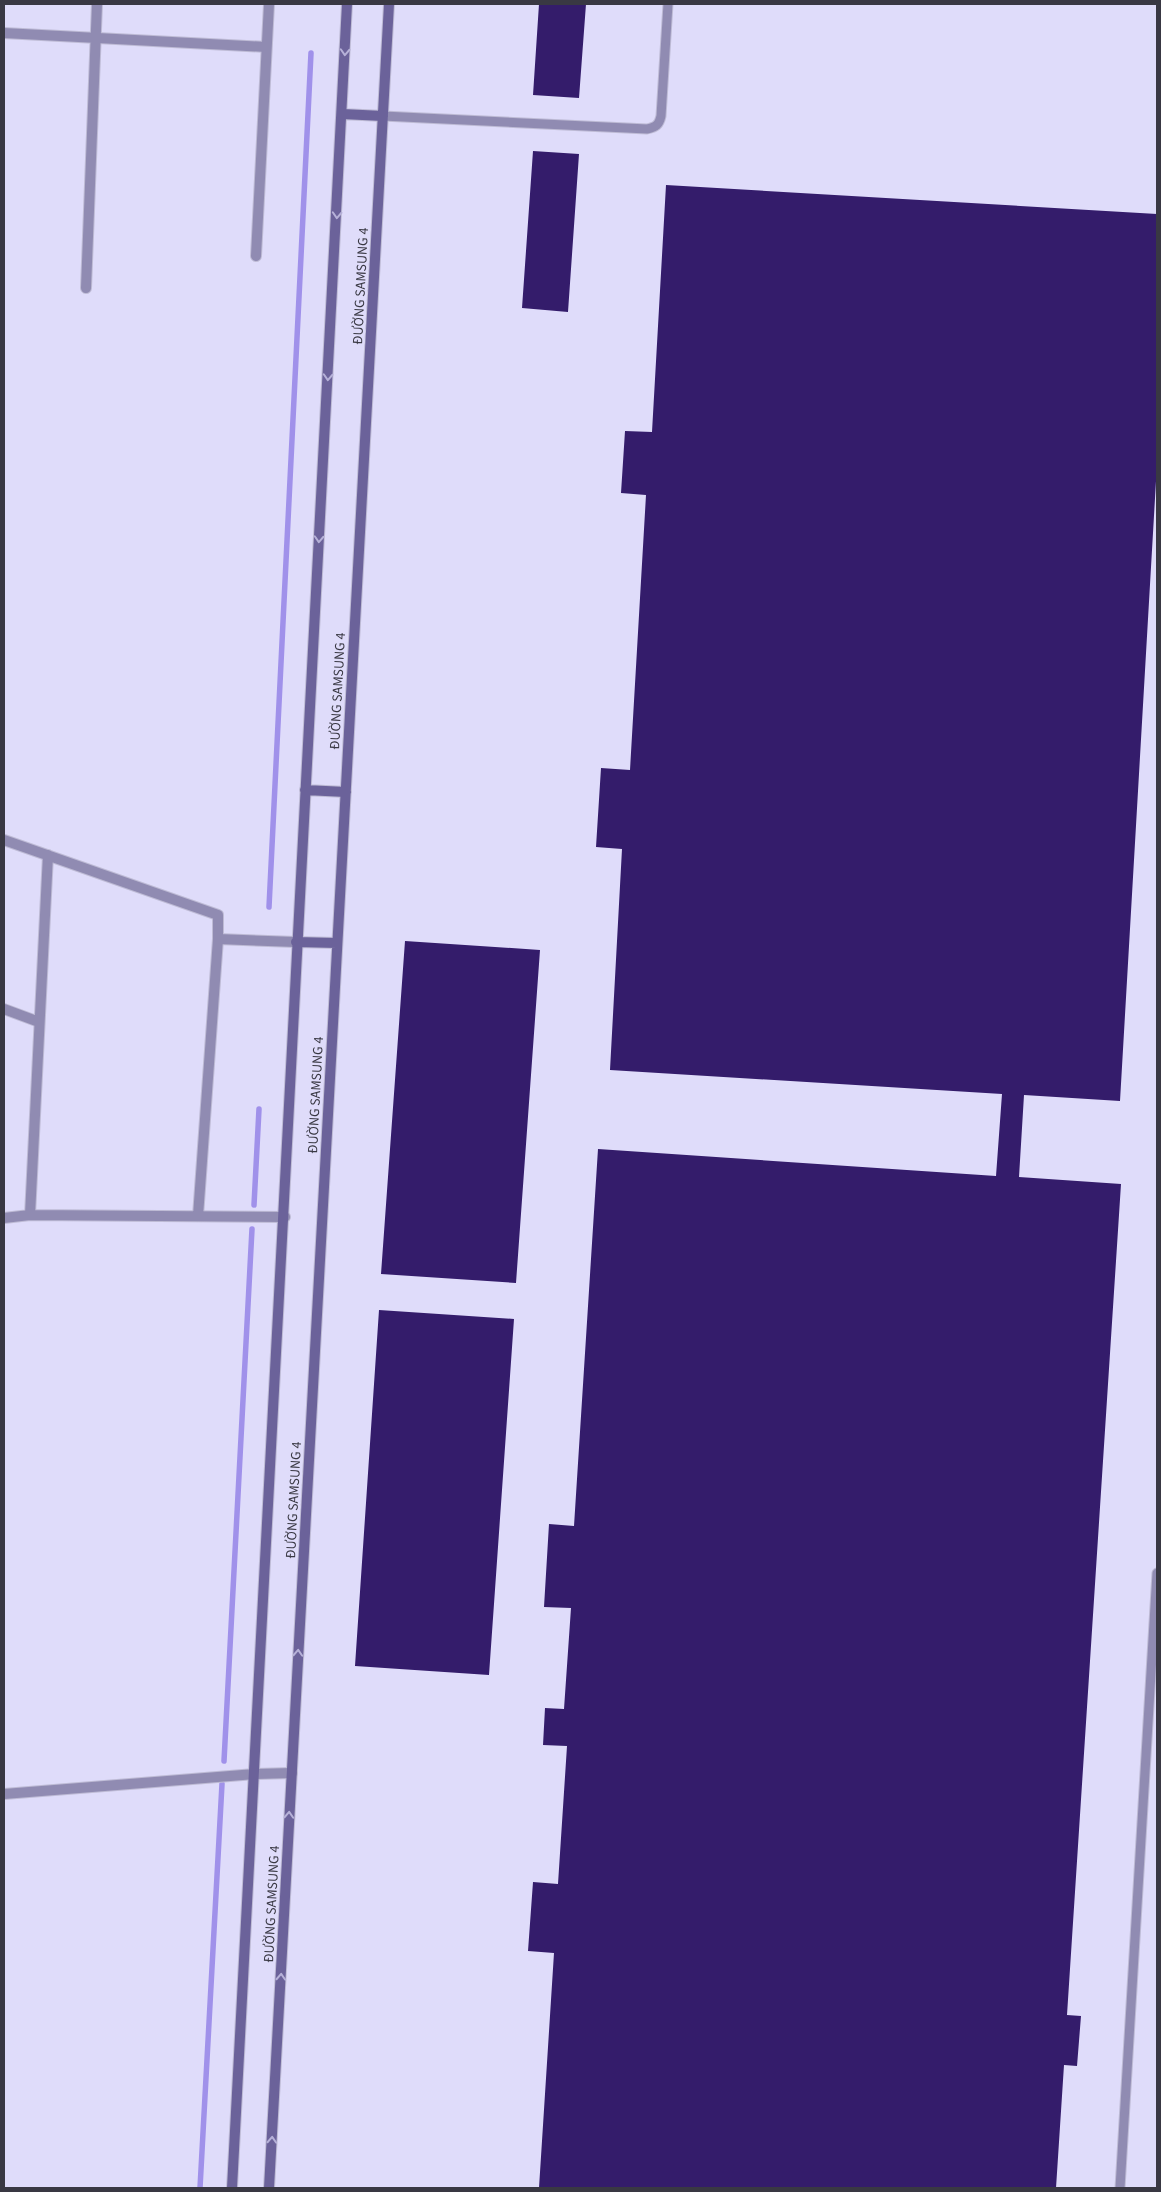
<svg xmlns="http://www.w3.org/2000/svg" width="1161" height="2192" font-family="'Source Sans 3',sans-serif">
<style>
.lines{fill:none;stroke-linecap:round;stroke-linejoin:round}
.stream{stroke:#a091ea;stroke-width:5.5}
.building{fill:#341c6b}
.lane-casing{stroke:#bebbd5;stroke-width:11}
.street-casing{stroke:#bebbd5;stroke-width:12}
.secondary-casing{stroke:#bebbd5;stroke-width:12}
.lane{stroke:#908bb2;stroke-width:9}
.street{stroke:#908bb2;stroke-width:10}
.secondary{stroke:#6b629a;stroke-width:10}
.oneway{stroke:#b6b1d8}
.labels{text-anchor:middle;stroke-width:5;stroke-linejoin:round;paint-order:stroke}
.street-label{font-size:14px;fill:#393843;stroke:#dfdcfa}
</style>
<rect width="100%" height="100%" fill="#dfdcfa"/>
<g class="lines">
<!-- stream -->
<path class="stream" d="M269,907L311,53
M254,1205L259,1109
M224,1761L252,1229
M200,2188L222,1784"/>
</g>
<!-- building -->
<path class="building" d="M539,4H586L579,98L533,95Z
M533,151L579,154L568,312L522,308Z
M666,185L1157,214V464L1120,1101L1024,1095L1019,1177L1121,1184L1067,2015L1081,2016L1077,2066L1064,2065L1056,2188H539L554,1953L528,1951L533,1882L558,1884L567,1746L543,1745L545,1708L564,1709L571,1608L544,1607L549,1524L574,1526L598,1149L996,1176L1002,1094L610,1070L622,849L596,847L601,768L630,770L646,495L621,493L625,431L652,432Z
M405,941L540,950L516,1283L381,1274Z
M379,1310L514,1319L489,1675L355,1666Z"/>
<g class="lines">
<!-- lane casing -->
<g class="lane-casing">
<path id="lane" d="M383,116L647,129C656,127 659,125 661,116L668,4
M1120,2188L1157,1573"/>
</g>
<!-- street casing -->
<g class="street-casing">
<path id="street" d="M4,33L266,47
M256,256L269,4
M86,288L97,4
M4,840L218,915V939L296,942
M48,855L30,1215L285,1217
M4,1009L39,1022
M198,1216L218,939
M4,1218L30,1215
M4,1794L255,1774L292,1773"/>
</g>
<!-- secondary casing -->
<g class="secondary-casing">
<path id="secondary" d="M342,114L383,116
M305,790L346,792
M296,942L337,943
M232,2188L347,4
M269,2188L389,4"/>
</g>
<!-- lane -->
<use href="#lane" class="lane"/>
<!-- street -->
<use href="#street" class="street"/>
<!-- secondary -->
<use href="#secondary" class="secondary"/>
</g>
<!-- one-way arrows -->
<defs><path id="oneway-chevron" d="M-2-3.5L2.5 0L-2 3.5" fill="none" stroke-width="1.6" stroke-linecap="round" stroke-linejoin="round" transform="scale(1.25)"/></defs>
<g class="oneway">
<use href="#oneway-chevron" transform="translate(345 52) rotate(93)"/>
<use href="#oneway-chevron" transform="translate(337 215) rotate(93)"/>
<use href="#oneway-chevron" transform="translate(328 377) rotate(93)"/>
<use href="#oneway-chevron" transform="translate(319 539) rotate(93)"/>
<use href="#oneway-chevron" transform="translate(298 1653) rotate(-87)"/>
<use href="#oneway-chevron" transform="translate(289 1815) rotate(-87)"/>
<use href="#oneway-chevron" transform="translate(281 1977) rotate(-87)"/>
<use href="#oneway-chevron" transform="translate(272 2140) rotate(-87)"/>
</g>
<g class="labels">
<!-- street labels -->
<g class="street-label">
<text transform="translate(360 286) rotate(-87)" y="5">ĐƯỜNG SAMSUNG 4</text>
<text transform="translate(337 691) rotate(-87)" y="5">ĐƯỜNG SAMSUNG 4</text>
<text transform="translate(315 1095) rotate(-87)" y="5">ĐƯỜNG SAMSUNG 4</text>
<text transform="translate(293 1500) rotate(-87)" y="5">ĐƯỜNG SAMSUNG 4</text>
<text transform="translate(271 1904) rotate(-87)" y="5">ĐƯỜNG SAMSUNG 4</text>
</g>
</g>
<!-- border -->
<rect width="1161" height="2192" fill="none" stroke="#393843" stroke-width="10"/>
</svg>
